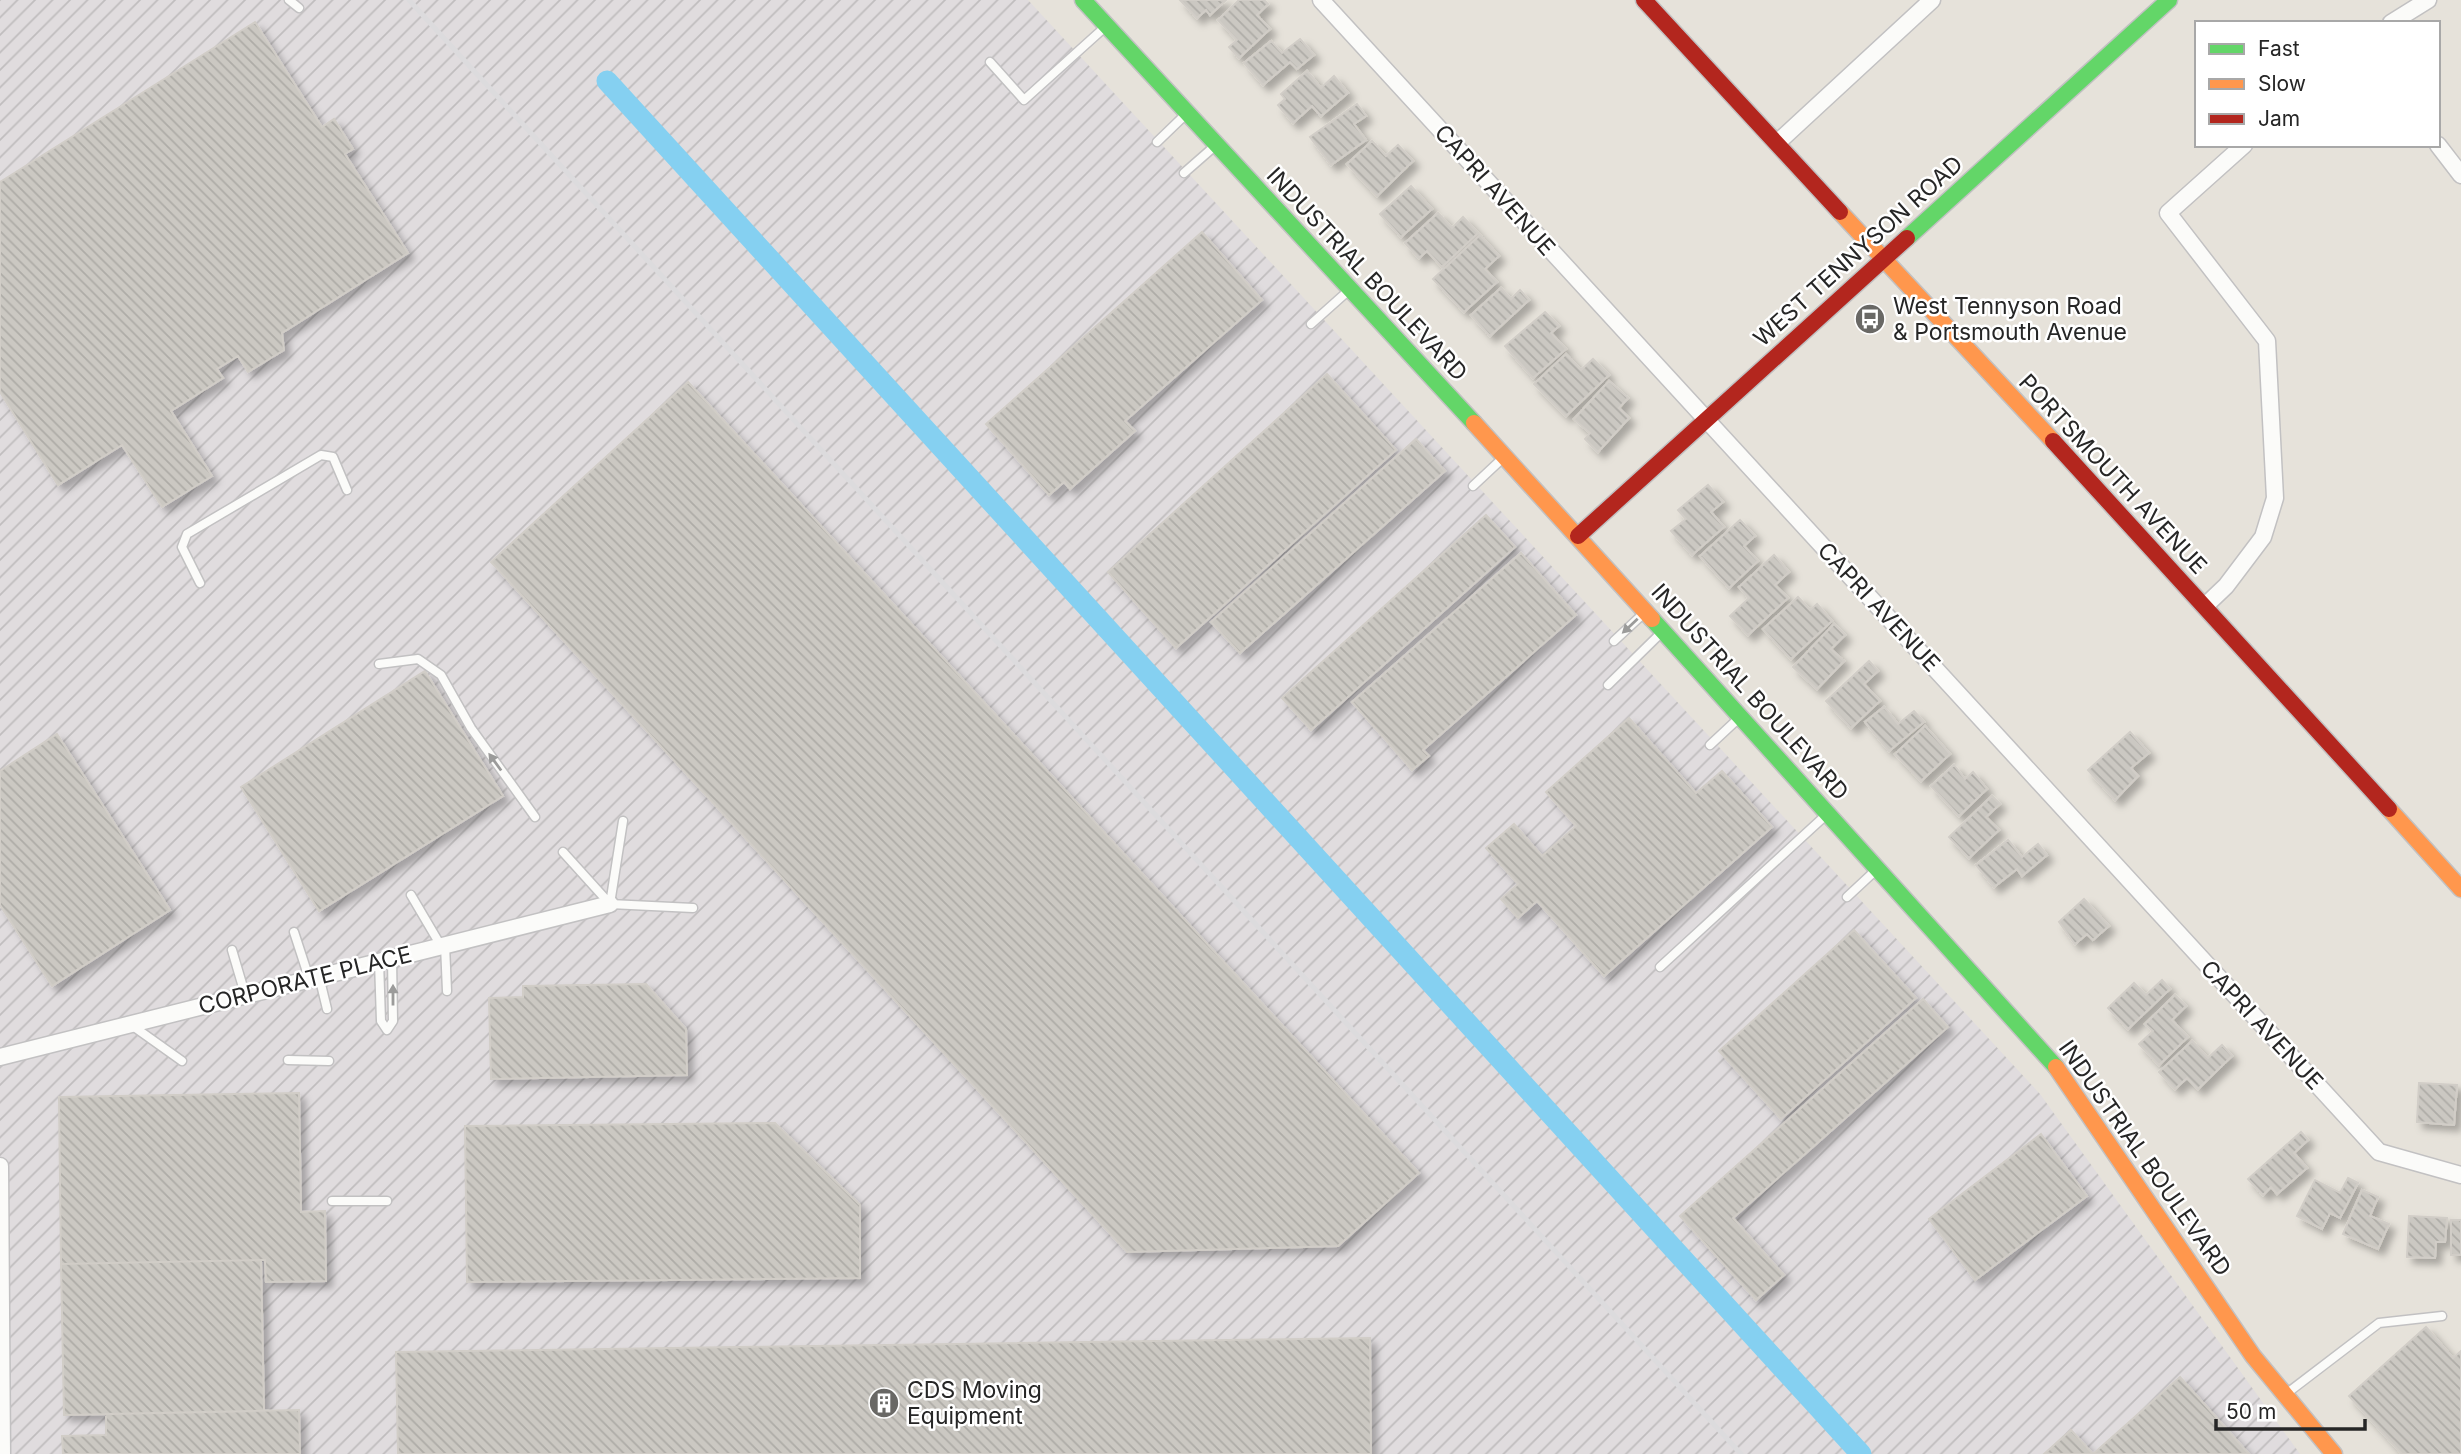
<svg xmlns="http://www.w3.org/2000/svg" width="2461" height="1454" font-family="Inter,sans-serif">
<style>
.industrial{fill:url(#industrial-furrows)}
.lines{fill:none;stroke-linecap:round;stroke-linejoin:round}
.canal{stroke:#85d0f1;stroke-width:21}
.building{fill:url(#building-back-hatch);stroke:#d1cdc7;stroke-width:2;filter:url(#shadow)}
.lane-casing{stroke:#c2c1c2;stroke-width:11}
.street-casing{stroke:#c2c1c2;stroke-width:19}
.fast-casing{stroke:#c2c1c2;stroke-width:19}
.slow-casing{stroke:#c2c1c2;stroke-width:19}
.jam-casing{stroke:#c2c1c2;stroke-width:19}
.lane{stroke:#fbfbf9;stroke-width:8}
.street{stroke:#fbfbf9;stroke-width:16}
.fast{stroke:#63d668;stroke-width:16}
.slow{stroke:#ff974d;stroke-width:16}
.jam{stroke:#b3261e;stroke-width:16}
.rail{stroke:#dcdbdd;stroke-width:5}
.oneway{fill:#9b9b9a}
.labels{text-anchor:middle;stroke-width:5;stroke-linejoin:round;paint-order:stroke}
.street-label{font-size:23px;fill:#262626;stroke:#fff}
.poi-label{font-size:23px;fill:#262626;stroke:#fff;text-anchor:start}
</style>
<defs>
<pattern id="industrial-furrows" width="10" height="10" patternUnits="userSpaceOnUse" patternTransform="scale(1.75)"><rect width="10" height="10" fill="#e0dcde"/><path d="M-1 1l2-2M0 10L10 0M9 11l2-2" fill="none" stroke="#c0bdbe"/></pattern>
<pattern id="building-back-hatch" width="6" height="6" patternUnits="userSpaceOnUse" patternTransform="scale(1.75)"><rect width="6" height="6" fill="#cbc8c2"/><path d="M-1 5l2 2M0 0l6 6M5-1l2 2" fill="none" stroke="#aeaca7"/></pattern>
<filter id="shadow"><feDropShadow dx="6" dy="6" stdDeviation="3.5" flood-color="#0004"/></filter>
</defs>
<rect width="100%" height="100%" fill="#e6e2da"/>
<!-- industrial -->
<path class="industrial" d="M0,0H1028L2040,1094L2300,1454H0Z"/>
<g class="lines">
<!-- canal -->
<path class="canal" d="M607,81L1861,1454"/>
</g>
<!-- building -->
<path class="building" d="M1180,0H1226L1210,15L1206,10L1197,18Z
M1239,0H1264L1268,4L1257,15L1270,29L1239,58L1229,47L1237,40L1218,20Z
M255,22L322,127L334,119L353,149L345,154L408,253L282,333L284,350L248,372L238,356L217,369L223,378L171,411L212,476L162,507L122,445L58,485L0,392V182Z
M1300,39L1314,55L1297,69L1290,62L1263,85L1244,63L1271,41L1282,53Z
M1307,71L1321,88L1334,76L1348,93L1321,116L1312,106L1293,123L1278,105L1285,99L1281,94Z
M1357,104L1366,116L1354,124L1366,140L1331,165L1310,137Z
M1372,141L1386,156L1398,145L1413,161L1377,196L1347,164Z
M1411,186L1432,209L1401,237L1380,214Z
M1438,213L1452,228L1463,217L1478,233L1442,267L1427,251L1419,258L1405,243Z
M1202,232L1262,300L1125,421L1135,431L1070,489L1064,482L1049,495L986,424Z
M1480,235L1499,256L1485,269L1497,282L1464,312L1433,279Z
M1501,288L1511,299L1520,290L1529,300L1490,336L1471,315Z
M1545,312L1559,326L1551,333L1566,349L1533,378L1505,346Z
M1566,354L1581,370L1593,359L1609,375L1566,416L1534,384Z
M1327,374L1396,450L1176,648L1108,572Z
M1609,381L1628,398L1619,408L1629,418L1598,452L1585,439L1590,433L1574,419Z
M688,382L1419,1173L1338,1246L1127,1252L491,562Z
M1416,439L1445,471L1240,653L1211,622Z
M1708,485L1723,502L1711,512L1724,527L1692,555L1671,531L1686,519L1678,510Z
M1486,515L1515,547L1311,730L1282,698Z
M1740,520L1755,536L1744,546L1758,561L1729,588L1700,556Z
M1521,553L1576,615L1423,750L1429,756L1412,770L1352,702Z
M1774,555L1789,572L1775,585L1788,598L1748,635L1730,616L1749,598L1739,587Z
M1798,597L1810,610L1817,604L1832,621L1791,659L1763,629Z
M1834,624L1845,635L1831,649L1844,661L1817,689L1793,667Z
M1869,661L1878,671L1864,684L1880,701L1851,728L1826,701Z
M425,671L503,796L319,911L241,787Z
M1884,707L1898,724L1914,711L1924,722L1889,751L1865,722Z
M1629,718L1696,793L1722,771L1772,827L1604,976L1537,901L1518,918L1501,899L1518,884L1486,848L1514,824L1542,856L1576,826L1546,792Z
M1925,726L1950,754L1921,781L1895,754Z
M2130,732L2149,753L2131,768L2138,776L2115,800L2088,770Z
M57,734L170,910L52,986L0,905V771Z
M1954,765L1965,779L1973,772L1987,789L1959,816L1931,786Z
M1992,796L2000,804L1986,817L1999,830L1969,858L1949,837Z
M2008,840L2022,857L2038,844L2047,855L2022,876L2017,869L1994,887L1976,865Z
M2084,899L2109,926L2093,940L2087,934L2075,944L2059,922Z
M1854,930L1916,998L1781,1119L1719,1051Z
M2162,980L2170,989L2128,1029L2108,1008L2134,983L2146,995Z
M646,984L686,1029L687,1075L491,1079L489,998L523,997V986Z
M2175,995L2186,1006L2172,1020L2188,1037L2159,1065L2139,1044L2153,1031L2145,1024Z
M1923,999L1948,1027L1733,1218L1784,1275L1756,1300L1680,1216Z
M2192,1041L2208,1058L2222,1045L2232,1056L2198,1089L2187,1078L2175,1089L2159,1072Z
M2419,1083L2457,1085L2454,1125L2417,1122Z
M299,1093L301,1212L325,1211L326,1281L266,1282L265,1260H261L61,1264L59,1097Z
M775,1123L860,1205V1278L467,1282L465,1126Z
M2301,1132L2308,1140L2294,1153L2307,1168L2277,1194L2271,1187L2263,1195L2248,1179Z
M2041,1134L2087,1196L1975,1280L1929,1219Z
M2348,1178L2358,1183L2340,1218L2330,1213L2322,1229L2297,1216L2315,1180L2340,1193Z
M2362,1190L2378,1197L2370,1216L2389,1224L2378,1249L2343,1234Z
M2409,1216L2447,1218L2445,1242H2436L2435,1258L2407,1257Z
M2451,1220H2461V1255H2451Z
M261,1260L264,1411L64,1415L61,1264Z
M2426,1327L2453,1358L2461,1351V1454H2402L2349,1396Z
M1370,1338L1371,1454H398L396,1352Z
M2180,1377L2249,1454H2093Z
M299,1410L300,1454H63L62,1436L106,1435V1414Z
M2071,1430L2093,1454H2044Z"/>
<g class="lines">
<!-- lane casing -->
<g class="lane-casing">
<path id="lane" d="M289,0L299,8
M990,62L1024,100L1104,28
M1157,142L1185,115
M1184,173L1216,145
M1311,324L1348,291
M1473,486L1504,457
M200,583L182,547L187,534L321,455L333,457L347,490
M1614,641L1643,614
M379,664L418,659L441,675L471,728L535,817
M1608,685L1661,633
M1710,745L1739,718
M563,852L610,904L693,908
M411,895L441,946
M1847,897L1876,870
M610,904L623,821
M294,932L309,978
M445,945L447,991
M232,950L245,994
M379,961L381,1021L387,1030L393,1021L392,958
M1660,967L1826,815
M319,976L327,1009
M130,1024L182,1061
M288,1060L329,1061
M332,1201H387
M2286,1394L2379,1323L2442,1316"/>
</g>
<!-- street casing -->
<g class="street-casing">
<path id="street" d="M1321,0L2379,1152L2461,1175
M2391,23L2428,0
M1777,143L1932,0
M2438,145L2461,175
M2205,606L2226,586L2263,537L2275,498L2267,341L2168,213L2244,145
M0,1057L610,904
M0,1166L2,1454"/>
</g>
<!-- fast casing -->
<g class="fast-casing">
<path id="fast" d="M1083,0L1474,423
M1907,238L2169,0
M1652,619L2056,1067"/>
</g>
<!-- slow casing -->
<g class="slow-casing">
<path id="slow" d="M1840,212L2053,441
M1474,423L1652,619
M2389,809L2461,889
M2056,1067L2253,1356L2334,1454"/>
</g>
<!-- jam casing -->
<g class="jam-casing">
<path id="jam" d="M1644,0L1840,212
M2053,441L2389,809
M1578,536L1907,238"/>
</g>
<!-- lane -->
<use href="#lane" class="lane"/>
<!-- street -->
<use href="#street" class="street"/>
<!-- fast -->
<use href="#fast" class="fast"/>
<!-- slow -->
<use href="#slow" class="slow"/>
<!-- jam -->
<use href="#jam" class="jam"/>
<!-- rail -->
<path class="rail" d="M409,0L1741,1454"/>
</g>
<!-- one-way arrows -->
<defs><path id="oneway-solid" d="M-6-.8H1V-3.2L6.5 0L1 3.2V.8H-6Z" transform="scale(1.75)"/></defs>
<g class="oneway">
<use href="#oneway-solid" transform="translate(1630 626) rotate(137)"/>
<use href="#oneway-solid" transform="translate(495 762) rotate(-126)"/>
<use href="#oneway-solid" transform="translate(393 995) rotate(-90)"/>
</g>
<!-- icons -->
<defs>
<g id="bus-disc" transform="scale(1.575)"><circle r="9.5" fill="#696865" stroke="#fff"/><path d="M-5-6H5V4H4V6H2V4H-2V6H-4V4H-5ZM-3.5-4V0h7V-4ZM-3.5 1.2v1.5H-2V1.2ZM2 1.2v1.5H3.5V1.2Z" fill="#fff"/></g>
<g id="building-disc" transform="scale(1.575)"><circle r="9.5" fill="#696865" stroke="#fff"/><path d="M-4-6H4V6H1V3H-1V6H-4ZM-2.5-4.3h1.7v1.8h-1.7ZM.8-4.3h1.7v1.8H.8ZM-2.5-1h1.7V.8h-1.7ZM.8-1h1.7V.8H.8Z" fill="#fff"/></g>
</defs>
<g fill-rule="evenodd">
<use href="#bus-disc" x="1870" y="319"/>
<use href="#building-disc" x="884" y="1403"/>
</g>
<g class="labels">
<!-- street labels -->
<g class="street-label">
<text transform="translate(1495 190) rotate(48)" y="8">CAPRI AVENUE</text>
<text transform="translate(1858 251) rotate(-42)" y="8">WEST TENNYSON ROAD</text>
<text transform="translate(1367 274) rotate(47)" y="8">INDUSTRIAL BOULEVARD</text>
<text transform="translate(2113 474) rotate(47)" y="8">PORTSMOUTH AVENUE</text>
<text transform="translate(1879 607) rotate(47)" y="8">CAPRI AVENUE</text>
<text transform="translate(1750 692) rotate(48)" y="8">INDUSTRIAL BOULEVARD</text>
<text transform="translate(305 980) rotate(-14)" y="8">CORPORATE PLACE</text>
<text transform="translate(2262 1025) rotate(47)" y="8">CAPRI AVENUE</text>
<text transform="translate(2145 1158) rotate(55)" y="8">INDUSTRIAL BOULEVARD</text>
</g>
<!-- poi labels -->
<g class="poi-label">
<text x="1893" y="314">West Tennyson Road<tspan x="1893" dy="26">&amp; Portsmouth Avenue</tspan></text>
<text x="907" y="1398">CDS Moving<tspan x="907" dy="26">Equipment</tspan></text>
</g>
</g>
<!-- legend -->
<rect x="2195" y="21" width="245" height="126" fill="#ffffff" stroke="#a8a8a8" stroke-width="2"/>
<rect x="2209" y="44" width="35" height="10" fill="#63d668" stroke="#a8a8a8" stroke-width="2"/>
<text x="2258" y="56" font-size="21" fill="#262626">Fast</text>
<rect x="2209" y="79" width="35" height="10" fill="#ff974d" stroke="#a8a8a8" stroke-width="2"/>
<text x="2258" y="91" font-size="21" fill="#262626">Slow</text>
<rect x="2209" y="114" width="35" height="10" fill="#b3261e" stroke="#a8a8a8" stroke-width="2"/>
<text x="2258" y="126" font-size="21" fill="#262626">Jam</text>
<!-- scale -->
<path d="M2216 1419v10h149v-10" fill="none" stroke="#262626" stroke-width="3.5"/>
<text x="2226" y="1419" font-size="21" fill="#262626" stroke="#ffffff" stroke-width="5" paint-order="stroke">50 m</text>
</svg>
